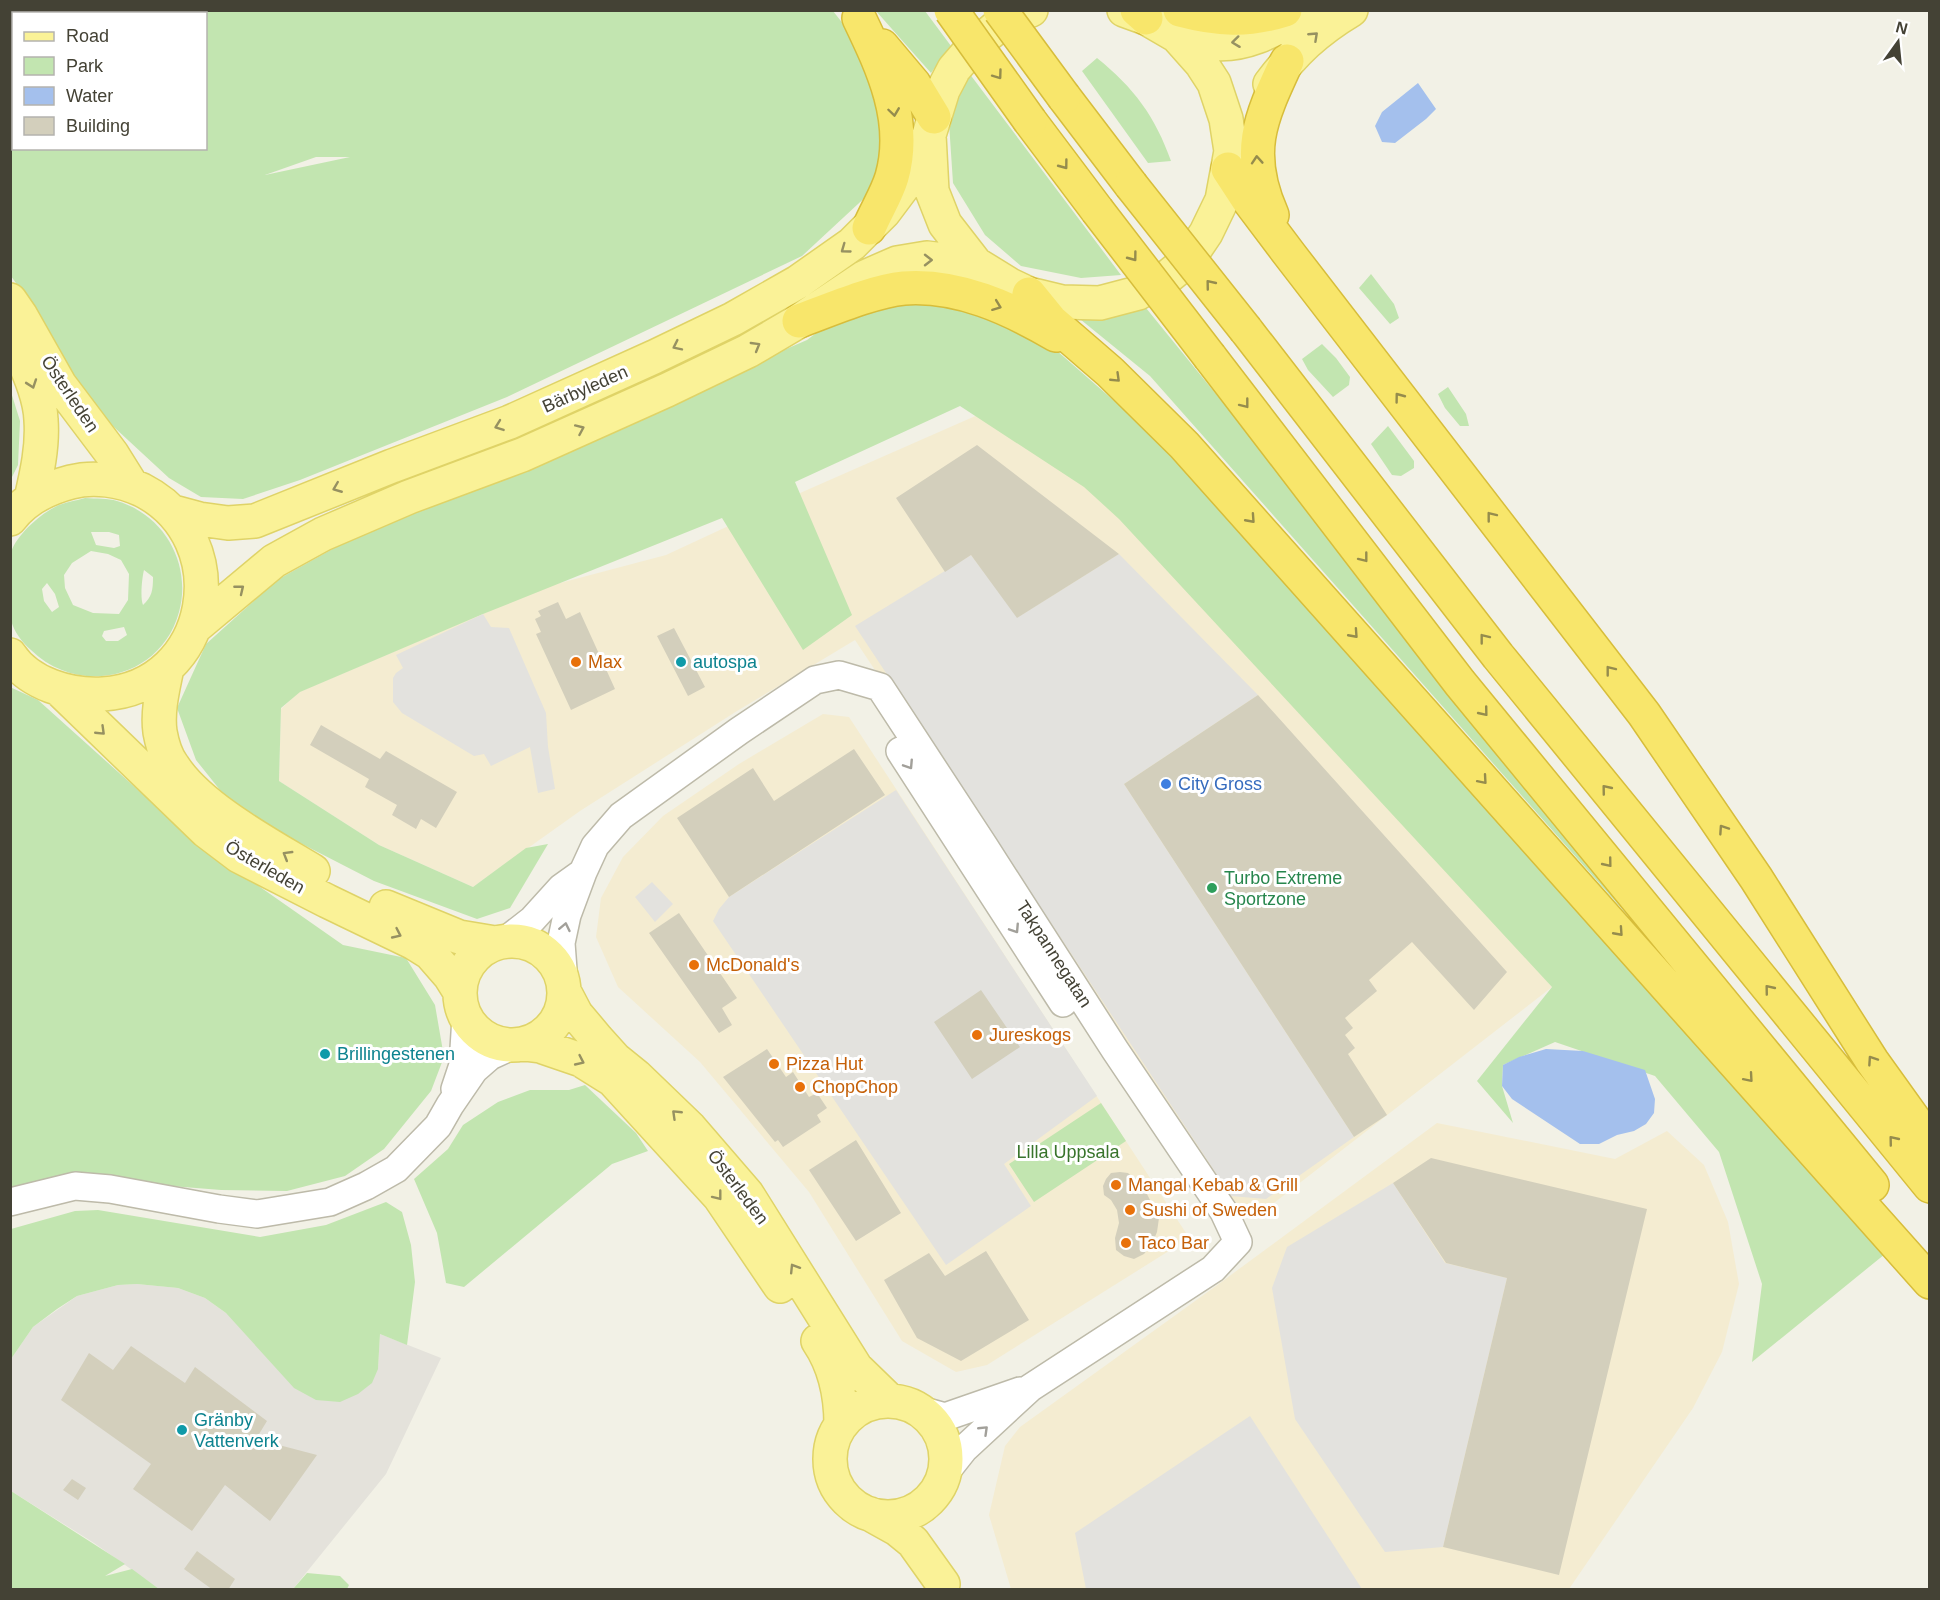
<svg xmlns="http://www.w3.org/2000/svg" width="1940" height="1600" font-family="Arial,sans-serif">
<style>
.commercial{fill:#f4ecd1}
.industrial{fill:#e4e2db}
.green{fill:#c2e5b0;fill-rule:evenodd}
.parking{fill:#e3e2de}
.water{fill:#a4c0ed}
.building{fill:#d3cfbc}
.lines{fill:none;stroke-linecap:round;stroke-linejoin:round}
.minor-casing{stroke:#bdbaa9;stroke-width:30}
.major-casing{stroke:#dfd367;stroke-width:36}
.highway-casing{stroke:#d7bd3b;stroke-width:36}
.minor{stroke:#fff;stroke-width:27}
.major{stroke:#faf297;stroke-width:33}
.highway{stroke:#f8e66b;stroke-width:33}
.highway-bridge-casing{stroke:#d7bd3b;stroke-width:36;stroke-linecap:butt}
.highway-bridge{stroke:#f8e66b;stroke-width:33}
.oneway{stroke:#969161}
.oneway2{stroke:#958c4d}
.oneway3{stroke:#a2a09a}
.food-dot{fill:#e8710a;stroke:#fff;stroke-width:2}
.culture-dot{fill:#0f9aa8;stroke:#fff;stroke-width:2}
.shop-dot{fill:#3f7fe0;stroke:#fff;stroke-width:2}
.leisure-dot{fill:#2e9e5b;stroke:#fff;stroke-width:2}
.labels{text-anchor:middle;stroke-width:6;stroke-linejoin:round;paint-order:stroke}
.street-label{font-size:18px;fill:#444235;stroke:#fff}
.food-label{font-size:18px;fill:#c56008;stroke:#fff;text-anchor:start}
.culture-label{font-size:18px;fill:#0d838f;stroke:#fff;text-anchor:start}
.shop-label{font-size:18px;fill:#366cbe;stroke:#fff;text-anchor:start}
.leisure-label{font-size:18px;fill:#27864d;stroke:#fff;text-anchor:start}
.park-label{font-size:18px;fill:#38742b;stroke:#fff}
</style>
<rect width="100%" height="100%" fill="#f2f1e6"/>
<!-- commercial -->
<path class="commercial" d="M989,410L1161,515L1552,987L1270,1206L1229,1203L855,640L737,711L580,811L473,887L379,845L279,781L281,709L299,692L545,587L666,555L791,497Z
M823,714L849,717L1186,1233L1180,1244L987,1365L956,1372L902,1341L809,1192L700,1062L618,987L596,937L601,898L623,857L663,816L739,764Z
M1437,1123L1615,1159L1667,1131L1704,1165L1728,1222L1739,1284L1722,1352L1693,1408L1569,1589H1011L989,1515L1005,1446L1020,1427L1216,1286Z"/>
<!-- industrial -->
<path class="industrial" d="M137,1284L178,1288L205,1298L226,1313L378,1369L380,1334L441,1358L386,1474L293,1589H159L94,1543L11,1491V1359L33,1327L77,1296L118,1285Z"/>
<!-- green -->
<path class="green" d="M47,10L833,11L908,106L886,178L802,256L507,397L300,480L243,499L201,497L169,478L89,404L45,325L11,276L10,35L13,33L14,148H206V14L43,13ZM316,157H350L265,175Z
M876,11H925L951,46L931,73Z
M1097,58C1134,88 1155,116 1171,161L1148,163L1082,71Z
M969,73L1121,275L1081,278L1021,266L985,235L953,183L949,123Z
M1371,274L1394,304L1399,318L1390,324L1359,288Z
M870,292L992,294L1152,434L1432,744L1885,1254L1752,1362L1762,1284L1719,1152L1655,1076L1555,1042L1503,1065L1502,1086L1513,1123L1477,1081L1552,987L1119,519L1084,487L960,406L795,482L852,615L803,650L722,518L483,614L300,692L281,708L279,781L379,845L473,887L526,848L548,844L510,908L477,919L374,881L271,828L224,795L196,760L177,708L206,644L277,580L354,537L807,340Z
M1146,308L1770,1076L1150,376L1075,315Z
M1322,344L1336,358L1350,377L1349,385L1333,397L1308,370L1302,359Z
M1448,387L1466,414L1469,426H1460L1445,408L1438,394Z
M11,392L20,421L18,465L11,479Z
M1388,426L1414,461V468L1401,476L1392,475L1371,444Z
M85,498C96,499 108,498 117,501C165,515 192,565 179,612C161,679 79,697 31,650C22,642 14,632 11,620C8,608 11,592 11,579C11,571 9,560 11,552C17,535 39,515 55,507C64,502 76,501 85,498ZM91,532H109L119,535L120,546L114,548L96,545ZM91,551L108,554L121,560L129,574L128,600L119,614L93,613L73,605L65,588L64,575L72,563ZM144,570L153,577C153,590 152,597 143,605C140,598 142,578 144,570ZM47,583L55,594L59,607L52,612L44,601L42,589ZM124,627L127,635L118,641H106L102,636L104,631Z
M10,687L38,700L196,842L343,945L406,958L435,1005L444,1057L431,1091L384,1149L345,1176L287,1191L221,1190L71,1178L11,1196Z
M585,1085L636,1133L648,1151L612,1164L464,1287L446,1283L437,1233L414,1179L448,1149L463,1125L498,1102L530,1090H569Z
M1101,1103L1126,1141L1034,1202L1009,1164Z
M386,1202L402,1212L411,1245L415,1282L407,1345L380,1334L378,1369L372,1383L358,1394L340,1402L316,1400L294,1388L226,1313L205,1298L178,1288L137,1284L118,1285L77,1296L57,1309L33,1327L11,1359V1229L75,1211L98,1210L260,1237L326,1225Z
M11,1491L125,1564L105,1576L132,1569L159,1589H11Z
M307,1573L340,1576L349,1585L347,1589H293Z"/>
<!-- parking -->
<path class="parking" d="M1119,554L1258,695L1124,784L1354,1137L1266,1199L1231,1196L855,626L971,555L1018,617Z
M483,614L491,627L509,628L546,713L548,747L555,789L538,793L530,747L491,766L484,754L474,756L402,713L393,702V678L396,673L403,668L396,655Z
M896,790L1097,1096L1004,1164L1031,1206L946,1265L713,921L719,909L729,897Z
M652,882L673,904L655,922L635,897Z
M1393,1183L1445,1263L1507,1278L1443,1547L1385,1552L1295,1419L1272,1288L1287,1247Z
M1250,1416L1362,1589H1086L1075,1533Z"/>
<!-- water -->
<path class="water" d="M1418,83L1436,109L1426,119L1395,143L1382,142L1375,126L1382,112Z
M1546,1049L1583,1051L1645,1070L1655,1099L1654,1113L1646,1124L1634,1131L1617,1135L1599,1144H1580L1512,1099L1502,1086L1503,1065L1519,1057Z"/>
<!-- building -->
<path class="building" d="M977,445L1119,554L1017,618L971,555L945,572L896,498Z
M558,602L566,619L580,612L615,689L571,710L536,634L541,632L535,619L541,616L538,611Z
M674,628L705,687L688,696L657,636Z
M1258,695L1507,972L1474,1010L1412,942L1369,980L1377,991L1345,1018L1353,1028L1345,1035L1355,1048L1348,1054L1387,1115L1354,1137L1124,784Z
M321,725L380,759L386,751L457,792L436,828L421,819L416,829L392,815L397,805L365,787L369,779L310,745Z
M854,749L885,795L729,897L677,818L753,768L774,801Z
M679,913L737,998L722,1008L732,1025L719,1033L649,933Z
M981,990L1020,1047L972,1079L934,1022Z
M767,1049L786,1077L793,1072L809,1097L817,1093L827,1108L817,1115L821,1122L783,1147L778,1140L775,1142L723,1077Z
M856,1140L901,1213L856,1241L809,1170Z
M1431,1158L1647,1209L1559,1575L1443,1547L1507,1278L1446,1263L1393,1183Z
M1120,1172L1128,1173L1144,1188L1159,1218L1157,1232L1152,1244L1144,1254L1134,1259L1124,1256L1116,1250L1115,1238L1119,1223L1117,1210L1111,1200L1104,1195L1103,1186L1106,1179L1111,1173Z
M986,1251L1029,1320L961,1361L917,1338L884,1280L929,1253L945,1276Z
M131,1346L185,1383L195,1367L267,1421L256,1439L317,1455L270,1521L225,1485L192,1531L133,1489L151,1464L61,1400L89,1353L113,1370Z
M72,1479L86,1488L78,1500L63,1490Z
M197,1551L235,1579L228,1590H213L184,1569Z"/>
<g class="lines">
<!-- minor casing -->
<g class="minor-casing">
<path id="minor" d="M900,751L1063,1003
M505,941L532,920L561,888L582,873
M564,983L561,943L567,915L583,872L595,846L621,816L739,731L815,680L839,675L880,687L984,846L1115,1050L1224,1212L1238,1242
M455,1089L463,1065L466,1017
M10,1202L75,1186L110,1189L219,1209L257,1214L330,1202L366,1186L396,1169L438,1126L450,1105L474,1070L490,1056L514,1045
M920,1410L945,1417L1020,1391
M945,1473L964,1449L1030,1388L1213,1269L1238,1242"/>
</g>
<!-- major casing -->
<g class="major-casing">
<path id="major" d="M1031,10L1005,20L973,47L954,69L943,90L929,135L932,191L945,224L976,264L1010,285L1029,294L1062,302L1100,303L1138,293L1170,275L1187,261L1206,233L1222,200L1231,151L1226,119L1214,83L1201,63L1177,36L1146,18L1124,10
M1177,36C1188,39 1199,42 1210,43C1247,48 1277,28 1308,10
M1270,84C1294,52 1316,31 1351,10
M10,300L21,316L60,385L112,454L132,486
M15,340C25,365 40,393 41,420C43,446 37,473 31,499
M173,512L199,519L228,523L255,521L392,466L510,422L654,357L733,319L798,282L852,244L884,212L908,180L929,135
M10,519C25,499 48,488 71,482C94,476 120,480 142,490C238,539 212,687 103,694C70,696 29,684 10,655
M195,627L274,561L323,534L409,497L522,455L667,390L748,351L799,321L865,277L897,263L927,258L976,264
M167,668C163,688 157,711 160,732C162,743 166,757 173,766C200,808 270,845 313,871
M59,689L206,831L239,856L327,901L414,943L430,953L450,976L460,992
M386,907L459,937L495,943
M460 993a52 52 0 1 1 104 0a52 52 0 1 1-104 0Z
M565,993L576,1014L597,1039L615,1059L636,1076L690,1128L747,1194L856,1368L889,1400
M524,1044L540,1046L581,1060L613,1080L719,1196L780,1286
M818,1341C835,1366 841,1395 841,1425
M830 1459a58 58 0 1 1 116 0a58 58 0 1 1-116 0Z
M870,1514L897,1529L913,1542L943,1584"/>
</g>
<!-- highway casing -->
<g class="highway-casing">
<path id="highway" d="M1137,10L1146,18
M1180,10C1218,20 1247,22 1285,10
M859,18C883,68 908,121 892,177C887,194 876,211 869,228
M882,46L914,84L934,117
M1064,97L1131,185
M1030,121L1097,210
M1228,169L1247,198L1290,255L1644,714L1756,878L1872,1061L1930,1142
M1272,215C1244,152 1260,119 1287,61
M1029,294L1051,321L1110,372L1184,445L1930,1282
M799,321C829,310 873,291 904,288C958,284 1010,308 1056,335
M1246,330L1498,656L1930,1186
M1210,357L1460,683L1872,1185"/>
</g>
<!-- minor -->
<use href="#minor" class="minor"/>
<!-- major -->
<use href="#major" class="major"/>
<!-- highway -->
<use href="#highway" class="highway"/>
<!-- highway-bridge casing -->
<g class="highway-bridge-casing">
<path id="highway-bridge" d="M951,10L1030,121
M1000,10L1064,97
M1131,185L1246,330
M1097,210L1210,357"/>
</g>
<!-- highway-bridge -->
<use href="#highway-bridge" class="highway-bridge"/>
</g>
<!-- one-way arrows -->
<defs><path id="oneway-chevron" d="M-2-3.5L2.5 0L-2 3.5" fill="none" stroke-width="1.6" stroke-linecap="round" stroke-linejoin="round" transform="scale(1.5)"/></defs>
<g class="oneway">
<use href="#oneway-chevron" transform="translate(1314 36) rotate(-43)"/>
<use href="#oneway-chevron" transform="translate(1236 42) rotate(173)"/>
<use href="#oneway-chevron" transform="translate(845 249) rotate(144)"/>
<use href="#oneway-chevron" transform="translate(928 260)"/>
<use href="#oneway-chevron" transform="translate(677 346) rotate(154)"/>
<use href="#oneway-chevron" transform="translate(756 346) rotate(-30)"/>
<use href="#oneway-chevron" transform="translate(32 384) rotate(71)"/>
<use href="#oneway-chevron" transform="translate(499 426) rotate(160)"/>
<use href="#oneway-chevron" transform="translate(580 429) rotate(-24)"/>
<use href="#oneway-chevron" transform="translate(337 488) rotate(158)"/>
<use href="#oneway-chevron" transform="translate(240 589) rotate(-39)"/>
<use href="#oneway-chevron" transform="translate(101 731) rotate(44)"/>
<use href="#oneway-chevron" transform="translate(287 855) rotate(-149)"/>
<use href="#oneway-chevron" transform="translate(397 934) rotate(25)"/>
<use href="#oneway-chevron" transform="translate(580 1061) rotate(25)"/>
<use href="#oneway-chevron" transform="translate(676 1114) rotate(-136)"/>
<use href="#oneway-chevron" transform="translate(718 1196) rotate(52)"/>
<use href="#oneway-chevron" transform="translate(794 1268) rotate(-122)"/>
</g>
<g class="oneway2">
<use href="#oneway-chevron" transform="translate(998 75) rotate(54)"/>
<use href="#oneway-chevron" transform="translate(894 112) rotate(82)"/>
<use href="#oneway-chevron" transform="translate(1257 160) rotate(-94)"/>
<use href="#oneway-chevron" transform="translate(1064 165) rotate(53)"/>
<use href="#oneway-chevron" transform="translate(1133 257) rotate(53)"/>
<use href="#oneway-chevron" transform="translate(1210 284) rotate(-129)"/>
<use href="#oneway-chevron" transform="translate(997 306) rotate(21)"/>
<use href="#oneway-chevron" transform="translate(1116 378) rotate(44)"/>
<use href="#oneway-chevron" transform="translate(1399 397) rotate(-127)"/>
<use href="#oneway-chevron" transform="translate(1245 404) rotate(52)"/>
<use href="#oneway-chevron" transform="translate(1491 516) rotate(-128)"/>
<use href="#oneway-chevron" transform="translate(1251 519) rotate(48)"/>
<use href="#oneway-chevron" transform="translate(1364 558) rotate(52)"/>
<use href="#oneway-chevron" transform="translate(1354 634) rotate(48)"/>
<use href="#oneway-chevron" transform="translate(1484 638) rotate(-128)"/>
<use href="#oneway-chevron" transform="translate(1610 670) rotate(-128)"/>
<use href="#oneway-chevron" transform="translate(1484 712) rotate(51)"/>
<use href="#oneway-chevron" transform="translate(1483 780) rotate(49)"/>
<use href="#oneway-chevron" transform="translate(1606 789) rotate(-129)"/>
<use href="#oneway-chevron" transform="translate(1723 829) rotate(-124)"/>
<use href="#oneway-chevron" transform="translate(1608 863) rotate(51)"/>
<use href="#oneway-chevron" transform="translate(1619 932) rotate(48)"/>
<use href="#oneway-chevron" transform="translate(1769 989) rotate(-129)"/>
<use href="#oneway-chevron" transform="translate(1872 1060) rotate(-124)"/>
<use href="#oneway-chevron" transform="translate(1749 1078) rotate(49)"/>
<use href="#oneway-chevron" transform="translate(1893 1140) rotate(-129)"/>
</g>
<g class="oneway3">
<use href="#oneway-chevron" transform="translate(909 765) rotate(57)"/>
<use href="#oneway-chevron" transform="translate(565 927) rotate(-78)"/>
<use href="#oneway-chevron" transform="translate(1015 929) rotate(57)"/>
<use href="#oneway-chevron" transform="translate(984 1430) rotate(-44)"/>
</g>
<!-- markers -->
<g class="food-dot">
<circle cx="576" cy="662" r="6"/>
<circle cx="694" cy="965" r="6"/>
<circle cx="977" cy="1035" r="6"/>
<circle cx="774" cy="1064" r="6"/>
<circle cx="800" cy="1087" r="6"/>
<circle cx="1116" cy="1185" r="6"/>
<circle cx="1130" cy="1210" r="6"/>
<circle cx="1126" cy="1243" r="6"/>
</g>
<g class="culture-dot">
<circle cx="681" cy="662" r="6"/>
<circle cx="325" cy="1054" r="6"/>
<circle cx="182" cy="1430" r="6"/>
</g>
<circle class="shop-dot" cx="1166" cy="784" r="6"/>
<circle class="leisure-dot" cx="1212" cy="888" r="6"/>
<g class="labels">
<!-- street labels -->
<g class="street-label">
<text transform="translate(585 389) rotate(-24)" y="6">Bärbyleden</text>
<text transform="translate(70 394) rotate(56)" y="6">Österleden</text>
<text transform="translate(265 867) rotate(30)" y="6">Österleden</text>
<text transform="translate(1054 954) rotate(57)" y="6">Takpannegatan</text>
<text transform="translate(738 1187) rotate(53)" y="6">Österleden</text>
</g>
<!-- food labels -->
<g class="food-label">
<text x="588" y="668">Max</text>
<text x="706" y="971">McDonald's</text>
<text x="989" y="1041">Jureskogs</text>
<text x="786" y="1070">Pizza Hut</text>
<text x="812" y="1093">ChopChop</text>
<text x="1128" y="1191">Mangal Kebab &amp; Grill</text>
<text x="1142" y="1216">Sushi of Sweden</text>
<text x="1138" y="1249">Taco Bar</text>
</g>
<!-- culture labels -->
<g class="culture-label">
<text x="693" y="668">autospa</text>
<text x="337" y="1060">Brillingestenen</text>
<text x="194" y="1426">Gränby<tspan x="194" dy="21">Vattenverk</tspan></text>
</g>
<!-- shop labels -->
<g class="shop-label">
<text x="1178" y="790">City Gross</text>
</g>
<!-- leisure labels -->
<g class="leisure-label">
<text x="1224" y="884">Turbo Extreme<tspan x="1224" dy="21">Sportzone</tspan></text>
</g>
<!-- park labels -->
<g class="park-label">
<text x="1068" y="1158">Lilla Uppsala</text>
</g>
</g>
<!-- border -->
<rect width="1940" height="1600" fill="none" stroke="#444235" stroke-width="24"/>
<!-- legend -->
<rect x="12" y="12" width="195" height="138" fill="#ffffff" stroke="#b4b3ae" stroke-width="1.5"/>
<rect x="24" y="32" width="30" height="9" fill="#faf297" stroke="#b4b3ae" stroke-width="1.5"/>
<text x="66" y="42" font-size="18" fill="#444235">Road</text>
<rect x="24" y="57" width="30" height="18" fill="#c2e5b0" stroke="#b4b3ae" stroke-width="1.5"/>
<text x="66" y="72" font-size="18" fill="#444235">Park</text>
<rect x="24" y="87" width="30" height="18" fill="#a4c0ed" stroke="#b4b3ae" stroke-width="1.5"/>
<text x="66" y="102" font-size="18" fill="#444235">Water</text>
<rect x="24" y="117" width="30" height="18" fill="#d3cfbc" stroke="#b4b3ae" stroke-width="1.5"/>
<text x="66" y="132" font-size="18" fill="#444235">Building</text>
<!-- north arrow -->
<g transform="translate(1898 42) rotate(15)" stroke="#ffffff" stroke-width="4.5" paint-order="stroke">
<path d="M0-4.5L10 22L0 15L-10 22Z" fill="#444235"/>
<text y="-9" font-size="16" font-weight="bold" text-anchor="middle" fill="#444235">N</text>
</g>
</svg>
